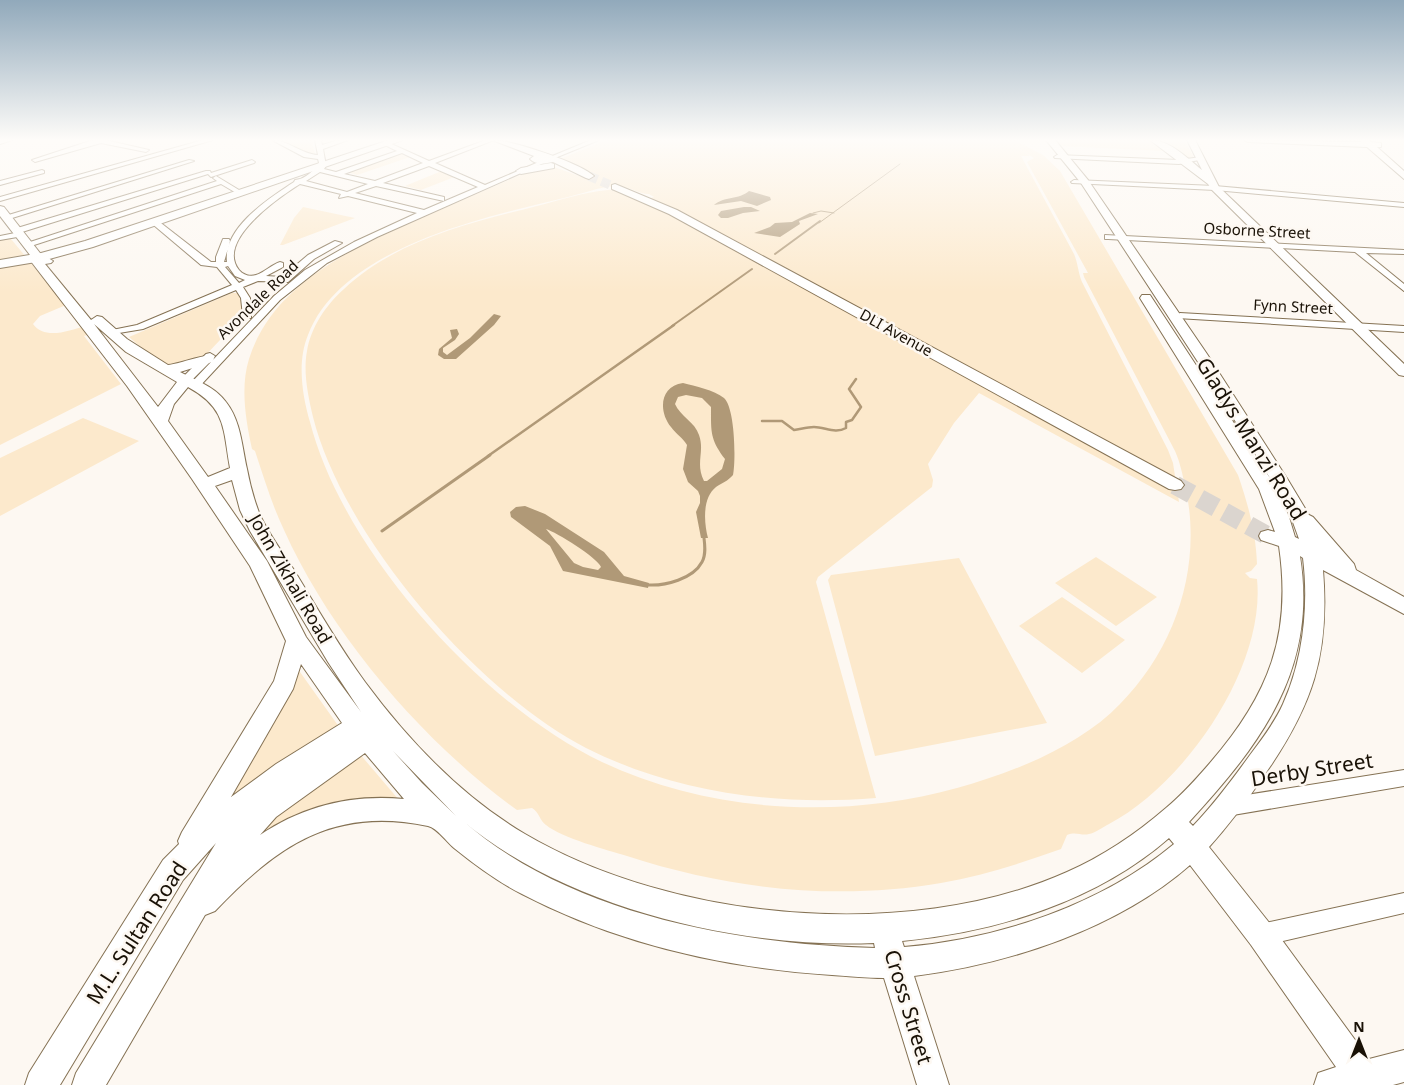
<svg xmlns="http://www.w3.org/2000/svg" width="1404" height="1085" font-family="'Noto Sans',sans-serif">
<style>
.green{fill:#fce9cc;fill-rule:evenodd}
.water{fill:#b09977;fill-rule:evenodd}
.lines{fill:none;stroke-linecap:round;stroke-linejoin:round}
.stream-far3{stroke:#b09977;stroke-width:1}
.stream-far2{stroke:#b09977;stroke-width:2}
.stream-far1{stroke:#b09977;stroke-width:2.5}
.stream{stroke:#b09977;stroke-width:3}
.secondary-tunnel-far1{stroke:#dbd5cf;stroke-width:9;stroke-dasharray:9 4.5;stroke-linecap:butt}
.secondary-tunnel{stroke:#dbd5cf;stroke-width:19;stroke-dasharray:19 9;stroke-linecap:butt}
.street-casing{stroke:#857254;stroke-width:2}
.secondary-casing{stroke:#857254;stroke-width:2}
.primary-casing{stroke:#857254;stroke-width:2}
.street{fill:#fff;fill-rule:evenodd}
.secondary{fill:#fff;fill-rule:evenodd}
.primary{fill:#fff;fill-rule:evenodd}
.labels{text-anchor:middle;stroke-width:5;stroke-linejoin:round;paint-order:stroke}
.far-street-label{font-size:15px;fill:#191106;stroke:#fdf8f2}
.street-label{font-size:18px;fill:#191106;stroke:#fdf8f2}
.near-street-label{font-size:21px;fill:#191106;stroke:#fdf8f2}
</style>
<rect width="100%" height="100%" fill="#fdf8f2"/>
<!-- green -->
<path class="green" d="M279,140H312L315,155L309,156Z
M607,140H1014L1043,155L1060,171L1238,475C1248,504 1256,533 1257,564L1251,571L1245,573L1250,578L1257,579C1266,667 1185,784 1109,824C1103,827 1095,833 1089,834C1081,836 1076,831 1067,835L1061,849C1022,863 982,876 941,883C836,901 728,889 627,856C607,850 562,838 546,825C540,821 539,812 532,808L517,810C424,743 331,635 284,530C272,505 264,478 255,451L252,449C246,421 240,388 249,359C274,279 363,244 433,213C466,198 500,184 534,169L554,167L582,177L592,175L564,164L560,159ZM1015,146L1034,158L1027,162L1088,273H1083L1084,277L1175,451C1180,462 1182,473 1185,485C1203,564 1177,646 1120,704C1080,746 1012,773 957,788C841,820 711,813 602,762C482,705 343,551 310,422C302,394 297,362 308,335C327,285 381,256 428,237C472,220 518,209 564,198C579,195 601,186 616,186C627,185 638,194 649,194L654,197C629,205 626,188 608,190C585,192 560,200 537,206C470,223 396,240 344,289C326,305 311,327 307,351C303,372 308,396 313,417C343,536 477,692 586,748C676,793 776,806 876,798L816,582L818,577L932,487L933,480L928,464L954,423L979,393L1179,502L1173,463L1168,450L1082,282C1078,273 1078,263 1074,254L1021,156H1030Z
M1055,140H1150L1164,151L1061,146Z
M1156,140L1185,141L1195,159L1187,160Z
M403,151L413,156L357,175L347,172Z
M444,170L457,176L421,190L405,186Z
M303,207L355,218L283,245H280L294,218Z
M8,239H11L66,305L40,316L33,324C44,340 69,331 85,326L90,334L84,336L121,384L0,445V240Z
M232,293H240L243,298L244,310L237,322L203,358L169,366L150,355L129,337Z
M83,418L139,441L0,516V458Z
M1096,557L1157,597L1116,626L1055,583Z
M959,558L1047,723L875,756L828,580L831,575Z
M1062,597L1125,640L1082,673L1019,626Z
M295,665L342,731L201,831Z
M359,753L399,800L236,854L249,836Z"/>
<!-- water -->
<path class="water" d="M749,191L770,197L771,200L757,206L741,201L714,205C724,196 739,200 749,191Z
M744,207H751L760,211L743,213L728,218H721L718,215L721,211Z
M810,213L818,214L799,221L800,224L780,237L754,233L770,227L775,223L792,222Z
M494,314L501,316L494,325L456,359H444L438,355L439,349L452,338L450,330L457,329L459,334L455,340L443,348V352L447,355L470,338Z
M683,383C695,386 714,390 724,398C735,408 736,460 733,475C728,481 722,483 716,487C702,498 704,523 708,538H701L696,512L700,503V496L698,491L688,482L683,469L687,445C683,438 676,434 671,427C658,411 660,386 683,383ZM686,395L702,398L711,407C711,432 710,439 725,459L722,469L707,481H704C695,463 705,452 699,435C695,422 680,416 675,404L678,397Z
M525,506L545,514L604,552L624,576L649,583L648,588L563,571L550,546L511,517L510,512L516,507ZM546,529C556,532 598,558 601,567L598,570L583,567L574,563Z"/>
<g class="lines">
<!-- stream-far3 -->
<path class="stream-far3" d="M813,213L821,211L834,213
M819,223L900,164"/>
<!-- stream-far2 -->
<path class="stream-far2" d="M775,254L820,221
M672,326L752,269"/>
<!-- stream-far1 -->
<path class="stream-far1" d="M762,421H782L794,430C801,429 807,427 814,427C825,427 835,434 846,428V422L852,420L861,407L849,389L856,379
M488,456L674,325"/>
<!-- stream -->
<path class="stream" d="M382,531L490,455
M648,585C665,586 693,579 702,562C706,555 705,546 704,538"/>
<!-- secondary-tunnel-far1 -->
<path class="secondary-tunnel-far1" d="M589,176L615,187"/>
<!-- secondary-tunnel -->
<path class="secondary-tunnel" d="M1175,485L1268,536"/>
<!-- street casing -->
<g class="street-casing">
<path id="street" d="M93,140H105L149,150L146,152L101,143L35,162L32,160Z
M203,140H213L0,201V197Z
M272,140C288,140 301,154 318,155L315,140H321L322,145L339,140H348L323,149L326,166L324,169L336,172L397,151L385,145L387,142L429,161L486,140H494L435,163L485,185L541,161L546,162L377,237L327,263L280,300L199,387H191L190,385L191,383L274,296L305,270L354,242L417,213L348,196L339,198L341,194L300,184C281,196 215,240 239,270C243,275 250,277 256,275C265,272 271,265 280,262L283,263V267L266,276L282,277L308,255L335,241L342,243L314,259L288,282L258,281L243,287L250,298L251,318H245L243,316L241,298L236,290L143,329L107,335V331L137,325L232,285L217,267L201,265L150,222L157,220L211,262H216V257L223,239H229L230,241L224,262H227C223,227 270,198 294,182L295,180C306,179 314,170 319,163L318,159L304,157ZM402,153L423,163L375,181L344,174ZM429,166L478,187L424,210L355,193L376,186L444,201V197L383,183ZM320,172L368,184L347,192L306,181ZM228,266L235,276L245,280L239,283L225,267Z
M591,140H599L555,158L550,157Z
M1057,155L1179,160L1201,157L1204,159L1179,164L1055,158L1054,157Z
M189,160L194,161L9,219L2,217Z
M252,160L255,162L254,163L211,177L208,174L22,232L24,234L23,236L0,240V236L15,233L14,229L206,171H210L211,173Z
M42,170L44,171V173L0,185V181Z
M216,176L244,193L238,194L221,184L31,246L24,244L217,181L213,178Z
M1074,180L1215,186L1404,203V207L1215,190L1072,183L1071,182Z
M1105,235L1404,250V254L1366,253L1404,284V291L1355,252L1108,239H1105Z
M1180,313L1404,326V332L1177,318L1175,316Z
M210,353L215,356L214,358L190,382H182L181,380L182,378L206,354Z
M1404,770V786L1227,816L1220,813L1218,807L1220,801L1227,798Z
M1404,893V913L1261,946L1253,943L1250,935L1253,927L1261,924Z"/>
</g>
<!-- secondary casing -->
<g class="secondary-casing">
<path id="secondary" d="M0,140H12L0,144Z
M492,140C512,140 580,163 594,176L589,179L586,178L553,162C544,164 536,165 530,159L534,156Z
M1046,140H1055L1088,180L1207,354L1288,480L1309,515L1313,517L1354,564L1356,570L1404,597V614L1323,570C1330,656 1312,707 1263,777C1246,802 1229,825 1209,847L1271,925L1369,1059L1404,1050V1082L1393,1085H1314L1318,1073L1336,1067L1251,945L1190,865C1117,929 1009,964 914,976L949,1085H917L884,978C867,978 849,976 832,975C724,968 618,944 522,894C498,882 475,865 454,848C446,841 437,828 428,826C333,806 277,846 215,911L205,915L106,1085H72L76,1073L216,843L183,880L60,1085H25L29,1073L163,860L179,844L178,841L182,832L274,681L286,641L250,566L192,479L127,386L33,264L29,259L30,255L0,216V206L4,207L40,253L53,261L51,263L45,264L91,320L97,316L102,317L127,339L168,365C179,364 204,354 212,356L214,359L212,362L180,372C196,380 215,387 226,402C241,421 242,447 247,469C250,485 254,500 260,515C270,537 285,555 297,575C319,611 340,648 365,682C408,740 462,797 525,834C673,921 908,943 1067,872C1103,856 1136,834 1166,808C1182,795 1197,778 1210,763C1269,695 1292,635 1279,546L1261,540L1259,536L1261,532L1268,530L1275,532L1259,489L1140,298L1142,295H1150L1277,489L1289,517L1295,537L1299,539L1290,514L1278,491L1215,388L1081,183ZM94,324L126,352L177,382L158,407ZM188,387C227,408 223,430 230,468L208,477L168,421L174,404ZM232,480L240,510L250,531L328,662L361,712L306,637L267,561L215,486ZM1300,556L1303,558C1309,606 1303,660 1283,704C1275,722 1262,739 1250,755C1232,780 1214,804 1193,826L1189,822C1261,744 1318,669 1300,556ZM301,664L342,723L276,764L231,797L293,689ZM393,751L456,816L422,783ZM365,753L404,799C352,794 303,806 260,835L276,817ZM463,821C566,908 741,949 874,943L875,948C737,944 571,915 463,821ZM1169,838L1174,844C1101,905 999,939 904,947L902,941C997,932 1097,901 1169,838Z
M1150,140C1170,140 1187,158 1202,170L1187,140H1195L1219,187L1404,364V376L1399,375L1212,190L1208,184Z
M1244,140L1361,142L1360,140H1369L1371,142L1381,143V147H1377L1404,171V179L1367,147L1248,142Z
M551,163L554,164V168L521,174L516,171L521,168Z
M615,184L677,210L1181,481L1184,485L1181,489L1175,490L1169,489L669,214L612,189V185Z"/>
</g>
<!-- primary casing -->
<g class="primary-casing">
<path id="primary" d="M389,140H403L93,247L42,261L0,268V260L41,253L85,241Z"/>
</g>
<!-- street -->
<use href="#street" class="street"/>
<!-- secondary -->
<use href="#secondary" class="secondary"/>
<!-- primary -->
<use href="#primary" class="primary"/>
</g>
<!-- sky -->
<linearGradient id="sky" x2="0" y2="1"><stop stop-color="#91a9bb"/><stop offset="0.48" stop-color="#fefcf9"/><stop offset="1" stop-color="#fefcf9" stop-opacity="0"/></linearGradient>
<rect width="1404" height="292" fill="url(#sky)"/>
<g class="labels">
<!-- far-street labels -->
<g class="far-street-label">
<text transform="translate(1257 231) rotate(3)" y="5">Osborne Street</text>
<text transform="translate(258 300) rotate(-44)" y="5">Avondale Road</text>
<text transform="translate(1293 307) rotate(3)" y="5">Fynn Street</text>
<text transform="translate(896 333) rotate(29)" y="5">DLI Avenue</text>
</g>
<!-- street labels -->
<g class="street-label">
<text transform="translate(290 579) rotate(60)" y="6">John Zikhali Road</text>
</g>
<!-- near-street labels -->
<g class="near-street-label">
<text transform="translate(1251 439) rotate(58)" y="7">Gladys Manzi Road</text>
<text transform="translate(1312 770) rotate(-9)" y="7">Derby Street</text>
<text transform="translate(137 933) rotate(-57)" y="7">M.L. Sultan Road</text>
<text transform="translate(908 1007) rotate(73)" y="7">Cross Street</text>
</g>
</g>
<!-- north arrow -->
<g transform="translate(1359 1040)" stroke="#fdf8f2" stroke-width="4" paint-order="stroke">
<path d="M0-4L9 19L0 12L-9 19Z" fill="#191106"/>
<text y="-8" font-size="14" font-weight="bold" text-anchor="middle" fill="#191106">N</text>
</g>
</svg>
